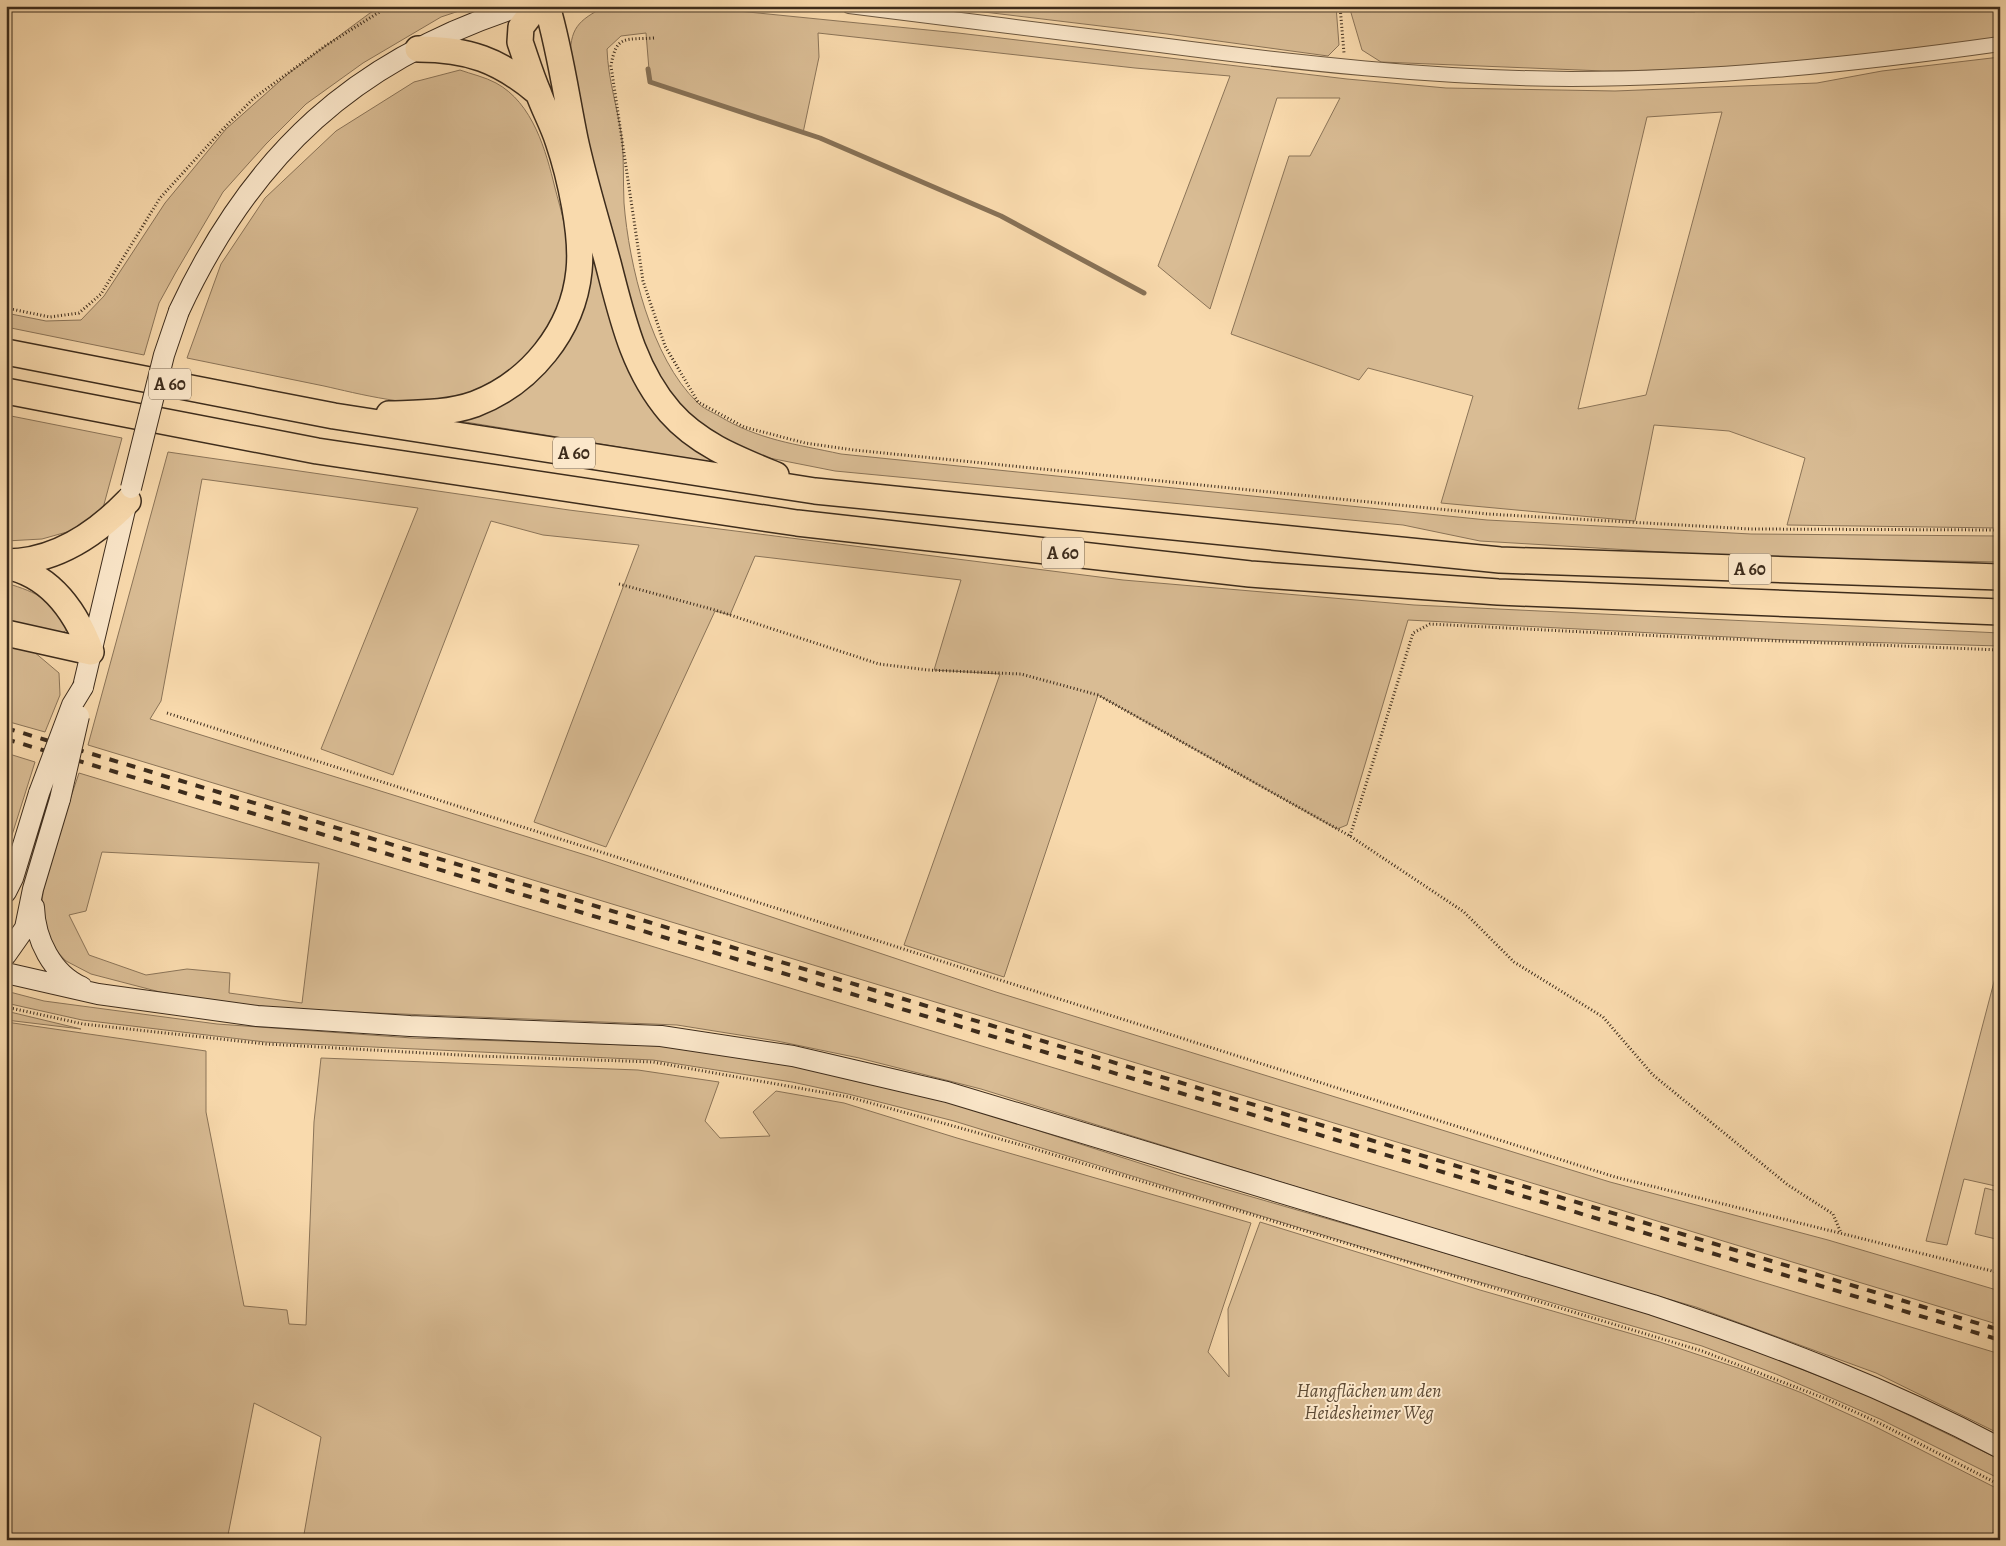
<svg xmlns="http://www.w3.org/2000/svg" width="2006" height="1546" font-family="Alegreya,serif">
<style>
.green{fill:#d9bc94;stroke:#8b7458;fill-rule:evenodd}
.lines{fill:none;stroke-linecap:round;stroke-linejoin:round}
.stream{stroke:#877156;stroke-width:5}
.minor-casing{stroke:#6c5840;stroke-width:16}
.secondary-casing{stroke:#3d2c1c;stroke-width:22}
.motorway-casing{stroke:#3d2c1c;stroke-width:28}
.path{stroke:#3d2c1c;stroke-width:3;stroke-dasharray:1 2.5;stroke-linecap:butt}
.minor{stroke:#fbe7ca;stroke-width:14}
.secondary{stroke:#fbe7ca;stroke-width:20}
.motorway{stroke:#f9daad;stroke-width:25}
.rail{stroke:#3d2c1c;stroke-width:4;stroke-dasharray:9 9;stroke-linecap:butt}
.secondary-bridge-casing{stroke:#3d2c1c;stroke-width:22;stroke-linecap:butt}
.secondary-bridge{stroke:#fbe7ca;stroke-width:20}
.labels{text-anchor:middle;stroke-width:4;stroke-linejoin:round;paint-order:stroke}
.shield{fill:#fbe7ca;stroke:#766450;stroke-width:1}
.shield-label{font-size:18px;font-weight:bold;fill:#3d2c1c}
.park-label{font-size:19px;font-style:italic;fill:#5c4934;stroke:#fbe7ca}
</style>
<rect width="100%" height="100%" fill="#f9daad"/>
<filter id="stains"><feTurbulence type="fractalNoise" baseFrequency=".004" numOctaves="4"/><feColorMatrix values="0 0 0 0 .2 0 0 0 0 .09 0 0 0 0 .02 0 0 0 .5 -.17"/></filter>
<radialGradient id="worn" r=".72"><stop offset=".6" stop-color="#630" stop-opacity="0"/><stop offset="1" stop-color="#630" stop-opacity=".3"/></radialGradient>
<!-- green -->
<path class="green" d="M383,6H474L441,17L363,63L306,104L266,144L223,192L176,272L159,303L144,355L6,327V313L46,321L81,320L104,296L165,203L226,129L289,73L370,13Z
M606,6H688L958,33L1347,79L1446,88L1615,91L1817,83L1882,71L2000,57V528L1787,525L1805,458L1729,431L1654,425L1635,521L1441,503L1473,396L1368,368L1359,380L1231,334L1289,156H1310L1340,98H1277L1210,309L1158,266L1230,76L1135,68L818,33L819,57L803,133L650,82L646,33L621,36L607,49C608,80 618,109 622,139C624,160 623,182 624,203C629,265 651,358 697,402C702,408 712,412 719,416C759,440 795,444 841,454L1487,520L1751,534L2000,536V562L1747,557L1480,541L1403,525L835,471L754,455L728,444L685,413L659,382L642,352L621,281L570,61C570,28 577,21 606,6ZM1722,112L1646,395L1578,409L1647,117Z
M934,6H1336L1339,45L1328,56L1167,34Z
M1349,6H1570L1631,12H1695L1697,6H1835L1890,10L2000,6V41L1944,50L1718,69L1604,71L1381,62L1362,50Z
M460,70C471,74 485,77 496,83C533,103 546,151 555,188C561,211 570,239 568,263C561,332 516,380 451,400C421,410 355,393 324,386C278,377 233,367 187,358L221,264L265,198L336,131L414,82Z
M585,221L631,371L729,465L447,419L537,374Z
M6,415L122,438L103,508L74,530L42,539L6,541Z
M168,452L569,510L1123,580L1414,605L2000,633V646L1786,640L1408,620L1347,825L1337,829L1098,695L1004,977L904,945L1000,674L934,670L961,580L755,556L730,615L715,611L606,847L534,822L639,545L543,535L491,521L393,775L321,749L418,508L202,479L161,701L150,719L595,858L996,992L1610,1182L1828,1240L2000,1291V1325L88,745Z
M6,583C39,593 51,600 70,628L62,633L6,623Z
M6,645L33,651L59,673L60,695L45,732L6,721Z
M6,753L35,762L6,854Z
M79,773L2000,1354V1434L1876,1373L1696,1307L1532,1260L981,1089L859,1058L777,1041L677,1025L302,1010L228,1003L160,992L91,974L66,961L53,947L45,929L41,908L46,871ZM102,852L319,863L302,1003L229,993L230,973L187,969L146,975L89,955L69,915L86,911Z
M2000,959V1187L1964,1179L1947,1245L1926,1241Z
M6,991L44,1001L217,1024L412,1038L660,1046L796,1065L955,1104L1180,1176L1652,1313L1719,1336L1871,1397L1999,1459L2000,1479L1880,1419L1776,1374L1702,1346L1417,1264L954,1121L848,1094L792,1082L653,1060L265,1042L82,1020L6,1003Z
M6,1011L81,1029L6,1020Z
M6,1022L206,1051V1112L244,1306L287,1310L289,1324L306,1325L314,1122L321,1058L638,1070L719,1082L705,1121L720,1138L770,1136L753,1112L776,1091L844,1103L957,1138L1251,1223L1208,1352L1229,1377L1228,1309L1260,1222L1480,1290L1660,1342L1738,1368L1802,1393L1870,1424L2000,1490V1540H303L321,1437L254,1403L227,1540H6Z
M1985,1188L2000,1192V1240L1975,1234Z"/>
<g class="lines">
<!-- stream -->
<path class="stream" d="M648,69L650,82L820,138L1001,216L1144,293"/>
<!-- minor casing -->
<g class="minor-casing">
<path id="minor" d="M849,6C953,19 1056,32 1160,45C1297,63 1433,78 1571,79C1715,79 1858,64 2000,44"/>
</g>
<!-- secondary casing -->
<g class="secondary-casing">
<path id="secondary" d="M179,311C252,154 355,59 521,6
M83,687L128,497
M6,892L13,878L39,793
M34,907C35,939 52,974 82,987
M6,955L25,928L33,889L60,799
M6,973L98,994L257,1016L410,1026L661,1036L793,1056L947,1092L1653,1305C1774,1345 1887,1388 2000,1448"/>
</g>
<!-- motorway casing -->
<g class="motorway-casing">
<path id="motorway" d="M547,6C560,50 566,95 575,139C584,181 597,222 608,263C622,317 633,369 670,412C698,444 737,459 776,475
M418,49C468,49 499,60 537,92
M6,352L334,416L815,491L1500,560L2000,577
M6,391L317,451L797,523L1250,574L1498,592L2000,612
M389,414C417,413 447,414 475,404C530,383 573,331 579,271C583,235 570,176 558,141C553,125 544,109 538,92C531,76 526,59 520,42L521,27L537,6
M6,562C55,562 96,534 128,501
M6,566C51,575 76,612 91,652
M6,633L91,652"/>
</g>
<!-- path -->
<path class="path" d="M1340,6L1344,53
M654,38C626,40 616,34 611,66L643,281L665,346L698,402L744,427L805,443L854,450L1488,514L1751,529L2000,530
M6,308L50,317L79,313L101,294L160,198L223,129L254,98L325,46L389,6
M619,584L715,610L879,664L928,670L1021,674L1098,695L1350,836L1464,912L1514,962L1603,1017L1653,1075L1788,1185L1833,1214L1841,1233
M167,713L1615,1177L2000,1273
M1350,836L1413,633L1430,624L1681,637L2000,650
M6,1007L83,1024L266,1044L478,1056L653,1062L849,1097L1025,1146L1702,1351L1829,1400L1877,1422L2000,1485
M1991,1540L2000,1519"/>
<!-- minor -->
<use href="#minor" class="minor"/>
<!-- secondary -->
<use href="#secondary" class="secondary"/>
<!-- motorway -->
<use href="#motorway" class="motorway"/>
<!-- rail -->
<path class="rail" d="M6,728L2000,1330
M6,739L2000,1340"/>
<!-- secondary-bridge casing -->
<g class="secondary-bridge-casing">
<path id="secondary-bridge" d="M131,488L164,355L179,311
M39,793L72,705L83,687
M60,799L79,716"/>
</g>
<!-- secondary-bridge -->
<use href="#secondary-bridge" class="secondary-bridge"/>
</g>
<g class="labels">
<!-- shield labels -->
<g class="shield">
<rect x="149" y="368.5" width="42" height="31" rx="4"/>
<rect x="553" y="437.5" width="42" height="31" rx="4"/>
<rect x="1042" y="537.5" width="42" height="31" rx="4"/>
<rect x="1729" y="553.5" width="42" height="31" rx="4"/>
</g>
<g class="shield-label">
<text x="170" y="390">A 60</text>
<text x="574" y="459">A 60</text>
<text x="1063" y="559">A 60</text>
<text x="1750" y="575">A 60</text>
</g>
<!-- park labels -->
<g class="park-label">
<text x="1369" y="1397">Hangflächen um den<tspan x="1369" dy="22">Heidesheimer Weg</tspan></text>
</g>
</g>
<!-- margin -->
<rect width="2006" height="1546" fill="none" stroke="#f9daad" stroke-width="25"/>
<rect x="8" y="8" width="1991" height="1531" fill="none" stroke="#3d2c1c" stroke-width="2.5"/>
<rect x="12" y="12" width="1981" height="1521" fill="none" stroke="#3d2c1c"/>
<rect width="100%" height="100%" filter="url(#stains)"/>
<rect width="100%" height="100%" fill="url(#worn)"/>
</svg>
